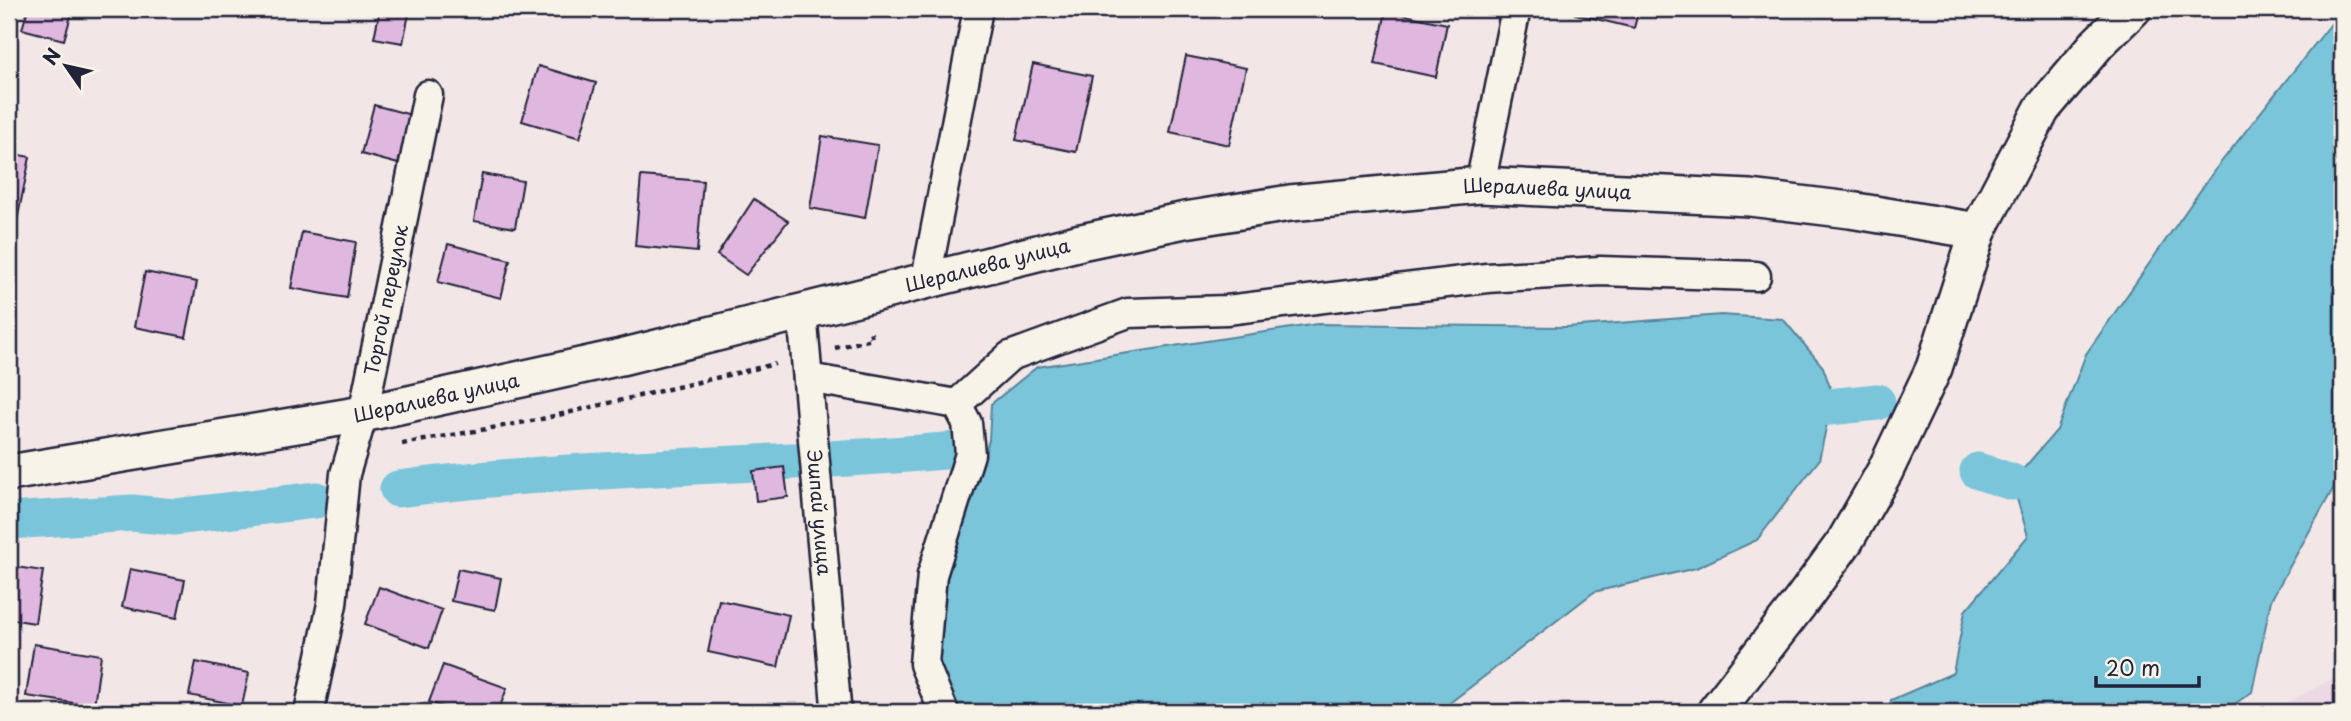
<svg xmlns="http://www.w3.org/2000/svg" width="2351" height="721" font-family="'Playpen Sans',sans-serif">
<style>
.built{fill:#ecd9e4}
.water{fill:#7ac5da;stroke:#57849a;stroke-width:2}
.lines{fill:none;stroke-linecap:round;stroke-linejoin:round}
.canal{stroke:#7ac5da;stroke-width:37}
.building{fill:#dfb7df;stroke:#22223b;stroke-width:2}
.minor-casing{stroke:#22223b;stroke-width:33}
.tertiary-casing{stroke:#22223b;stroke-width:40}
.path{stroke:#22223b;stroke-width:4.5;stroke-dasharray:5 5;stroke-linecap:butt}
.minor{stroke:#f7f3e8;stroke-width:28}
.tertiary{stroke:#f7f3e8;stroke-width:35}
.labels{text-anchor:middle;stroke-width:6;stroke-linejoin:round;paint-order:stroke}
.street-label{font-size:19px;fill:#22223b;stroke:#f7f3e8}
</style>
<rect width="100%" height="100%" fill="#f2e7e6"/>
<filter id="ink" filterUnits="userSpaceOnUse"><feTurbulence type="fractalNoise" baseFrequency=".0143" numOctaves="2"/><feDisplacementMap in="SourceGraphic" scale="14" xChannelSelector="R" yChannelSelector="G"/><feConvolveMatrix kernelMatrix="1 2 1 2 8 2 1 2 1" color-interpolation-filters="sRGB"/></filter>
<g filter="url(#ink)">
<!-- built -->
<path class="built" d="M2342,674V712H2270L2276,708Z"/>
<!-- water -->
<path class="water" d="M2342,10V473L2271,600L2252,692L2223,712H1888L1891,700L1953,673L1965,611L2028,536L2012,482L2057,430L2086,354L2214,171Z
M1721,315L1783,319L1823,367L1833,396L1819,460L1757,540L1696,568L1594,592L1438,712H953L941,679L936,613L989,440L991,404L1037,367L1317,324L1567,327Z"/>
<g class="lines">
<!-- canal -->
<path class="canal" d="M1780,412L1877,402
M1978,471L2012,482
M398,489C583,465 771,467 956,450
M9,521L132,513L175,517L316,500"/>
</g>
<!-- building -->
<path class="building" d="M28,9H73L64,40L22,29Z
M380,9H410L403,43L374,38Z
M1576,9H1639L1634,28L1575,14Z
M1386,11L1447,24L1436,77L1375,64Z
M1186,56L1246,68L1229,145L1170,132Z
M1033,64L1092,76L1076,152L1016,140Z
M538,66L596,83L580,138L522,121Z
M374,105L415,116L402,165L361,154Z
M822,136L878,145L865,218L810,208Z
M9,153L30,157L17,221L9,220Z
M482,174L523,181L515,228L474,221Z
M641,176L703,181L697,252L635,246Z
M754,199L788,221L746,275L717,255Z
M302,232L356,242L347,298L291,288Z
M448,244L510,260L501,298L438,282Z
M145,272L197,282L186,337L134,327Z
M784,467L788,497L756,501L753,471Z
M9,566L43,571L35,623L9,619Z
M130,569L185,580L177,618L122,607Z
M458,569L501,578L495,610L451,601Z
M379,587L442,610L429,648L365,624Z
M719,600L789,615L778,667L708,652Z
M34,644L101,655L94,706L26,696Z
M196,662L249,673L242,706L189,695Z
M443,665L507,688L498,712H457L429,702Z"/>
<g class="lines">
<!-- minor casing -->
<g class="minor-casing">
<g id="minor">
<path d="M1480,185L1516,9"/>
<path d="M926,279L978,9"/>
<path id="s1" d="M802,312L836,705L835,712"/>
<path d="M808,378L957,404L1010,356L1128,313L1227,310L1487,278L1600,271L1756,276"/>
<path id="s2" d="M309,712L332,604L345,474L363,414L428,95"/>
<path d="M944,712L924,664L932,575L970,454L967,423L957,404"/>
</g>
</g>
<!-- tertiary casing -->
<g class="tertiary-casing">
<g id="tertiary">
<path id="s3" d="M9,473L363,414L621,357L1081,242L1185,220L1290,203L1480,185L1750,198L1850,210L1978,231"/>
<path d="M1715,712L1799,604L1845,541L1885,471L1934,368L1978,231L2042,109L2098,43L2133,9"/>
</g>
</g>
<!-- path -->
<path class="path" d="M835,348L872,339L870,330
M402,444L537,420L775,364"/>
<!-- minor -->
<use href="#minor" class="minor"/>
<!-- tertiary -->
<use href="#tertiary" class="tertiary"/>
</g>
</g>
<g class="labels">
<!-- street labels -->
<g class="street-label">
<text dy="7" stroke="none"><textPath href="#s3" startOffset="1568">Шералиева улица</textPath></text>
<text dy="7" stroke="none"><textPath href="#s3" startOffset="1001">Шералиева улица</textPath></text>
<text dy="7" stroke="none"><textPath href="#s2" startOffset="420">Торгой переулок</textPath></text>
<text dy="7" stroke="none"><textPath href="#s3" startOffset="434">Шералиева улица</textPath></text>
<text dy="7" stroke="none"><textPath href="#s1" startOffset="201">Эшпай улица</textPath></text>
</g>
</g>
<!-- margin -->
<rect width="2351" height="721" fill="none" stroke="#f7f3e8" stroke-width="35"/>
<rect x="18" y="18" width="2316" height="686" fill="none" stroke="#22223b" stroke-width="2.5" filter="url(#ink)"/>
<!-- north arrow -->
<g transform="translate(66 66) rotate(304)" stroke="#f7f3e8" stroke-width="5" paint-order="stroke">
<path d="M0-5L12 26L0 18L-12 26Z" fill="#22223b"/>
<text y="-10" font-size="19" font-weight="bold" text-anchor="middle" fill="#22223b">N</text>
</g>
<!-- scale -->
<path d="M2096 676v10h103v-10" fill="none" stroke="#22223b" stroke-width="3.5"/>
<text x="2106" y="676" font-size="21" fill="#22223b" stroke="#f7f3e8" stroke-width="5" paint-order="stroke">20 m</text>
</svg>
